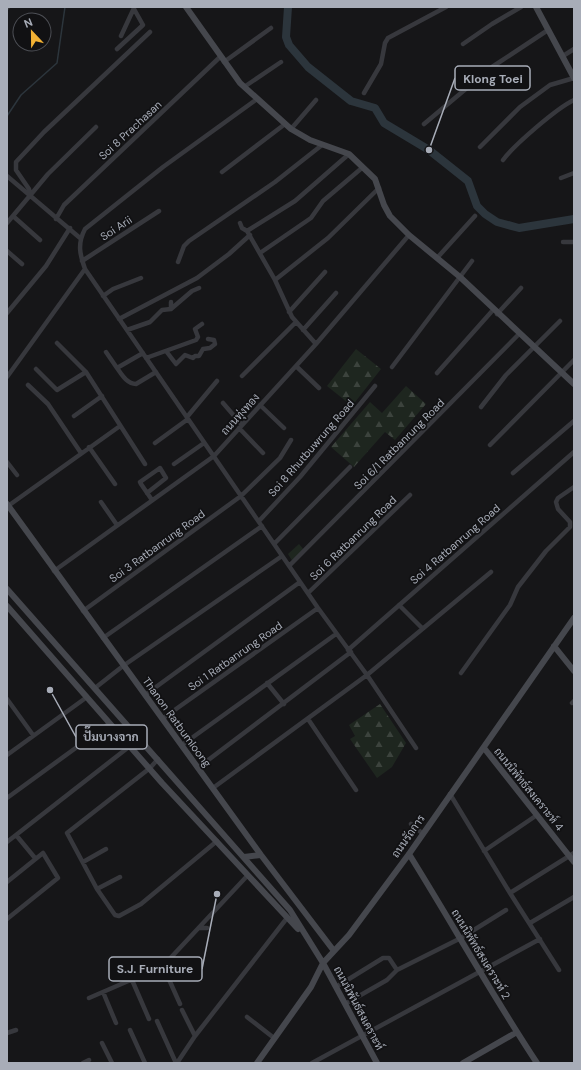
<svg xmlns="http://www.w3.org/2000/svg" width="581" height="1070" font-family="'DM Sans',Sarabun,sans-serif">
<style>
.forest{fill:url(#forest-firs)}
.park{fill:url(#park-tufts)}
.lines{fill:none;stroke-linecap:round;stroke-linejoin:round}
.stream{stroke:#2c353c;stroke-width:1.5}
.river{stroke:#2c353c;stroke-width:8}
.street{stroke:#37383d;stroke-width:4.5}
.secondary{stroke:#45474d;stroke-width:6}
.labels{text-anchor:middle;stroke-width:3.5;stroke-linejoin:round;paint-order:stroke}
.street-label{font-size:11px;fill:#a8adb8;stroke:#111113}
.leader{fill:none;stroke:#a8adb8;stroke-width:1.5}
.callout-dot{fill:#a8adb8;stroke:#111113;stroke-width:1.5}
.callout{fill:#111113;stroke:#a8adb8;stroke-width:1.5}
.callout-label{font-size:12px;text-anchor:middle;font-weight:bold;fill:#a8adb8}
</style>
<defs>
<pattern id="forest-firs" width="22" height="20" patternUnits="userSpaceOnUse"><rect width="22" height="20" fill="#1e261f"/><path d="M5 1l3.5 6h-7zM16 11l3.5 6h-7z" fill="#3c433d"/></pattern>
<pattern id="park-tufts" width="24" height="20" patternUnits="userSpaceOnUse"><rect width="24" height="20" fill="#1e261f"/><path d="M3 7l-1-3M5 7V3M7 7l1-3M15 17l-1-3M17 17v-4M19 17l1-3" fill="none" stroke="#3c433d"/></pattern>
</defs>
<rect width="100%" height="100%" fill="#161618"/>
<!-- forest -->
<path class="forest" d="M356,349L381,369L352,406L327,386Z
M406,386L426,404L395,440L385,432L354,467L331,447L370,402L382,413Z
M380,704L406,743L392,767L377,778L350,739L355,736L349,725Z"/>
<!-- park -->
<path class="park" d="M299,544L304,550L293,562L288,554Z"/>
<g class="lines">
<!-- stream -->
<path class="stream" d="M7,116L21,95L57,63L65,7"/>
<!-- river -->
<path class="river" d="M288,7L286,37L289,45L308,67L351,101L375,108L384,123L429,150L468,181L477,206L485,214L497,222L519,228L574,219"/>
<!-- street -->
<path class="street" d="M7,8L8,7
M121,36L134,8
M463,44L492,24L521,7
M117,49L143,25L134,9
M563,56L574,49
M224,62L271,28
M244,87L281,62
M364,93L381,64L385,43L388,38L446,7
M257,99L163,167L85,229C77,244 80,255 85,269L318,608L367,675L416,748
M424,124L492,67L548,30
M291,129L316,100
M480,147L520,107L550,85L574,78
M503,160C514,145 557,108 574,100
M222,172L285,124
M7,176L80,238
M561,178L574,173
M30,194L29,189L16,170V162L44,132L150,32
M13,216L40,240
M56,219L64,205L220,57
M7,223L48,174L96,127
M240,223L242,228L247,231L275,280L292,317L316,344
M247,231L295,201L349,154
M563,242H574
M7,251L22,264
M260,253L311,218L323,201L363,167
M437,258L475,216
M82,261L159,211
M178,262L184,246L189,241L275,182L322,145
M275,280L328,238L379,188
M103,296L113,289L141,278
M171,302V309L192,291L199,288
M289,312L325,272
M7,313L46,266L70,228
M497,314L521,288
M119,319L197,278L229,254L250,235
M127,330L150,322L162,310L171,309
M303,330L336,293
M57,343L86,372L145,464
M166,351L176,364L185,355L193,358L195,356H199L203,349L210,348L215,344L214,340L208,339
M106,352L117,368
M143,353L117,368C122,375 127,384 136,384L156,372
M146,358L196,340L198,337L195,329L202,324
M296,366L319,388
M392,367L472,261
M36,369L57,390L86,372
M437,373L493,310
M242,376L296,322
M7,377L85,269
M28,385L48,404L81,453
M223,403L242,425
M260,405L284,428
M481,407L506,375L560,321
M74,416L102,396
M187,417L217,381
M239,428L263,453
M155,443L188,419
M490,445L574,360
M89,447L115,484
M7,462L17,475
M174,464L204,443
M513,473L574,421
M147,493L166,478L160,468L140,482L141,484L152,500
M101,502L117,525
M8,506L120,426
M259,521L300,477L375,386
M274,544L350,467
M289,566L519,334
M54,571L214,456L316,344L409,235
M308,593L410,495
M399,605L422,628
M83,611L241,496L280,458L291,440
M103,638L262,526
M348,650L574,452
M461,673L510,605L518,587L546,551L570,527V522L558,509L556,502L558,498L574,487
M267,683L284,704
M95,688L123,666L282,556
M145,695L300,582
M7,699L33,735
M572,703L574,701
M162,719L318,608
M308,719L356,790
M182,745L336,634
M7,755L87,697
M158,759L150,768L67,833L97,889L115,915L119,916L141,904L217,841
M199,767L351,652
M213,788L367,675L491,572
M450,794L510,893L559,970
M7,798L110,723
M411,824L422,833
M16,835L35,858
M7,842L130,746
M484,851L537,815
M83,862L106,849
M7,882L43,853L58,878L7,919
M97,889L120,877
M510,893L574,853
M530,923L574,897
M199,928H207
M163,966L180,1004
M132,980L149,1019
M336,987L383,958H389L397,970
M103,992L116,1023
M89,998L163,966L248,875
M345,1004L387,980L397,970L461,938L506,910
M182,1010L195,1036
M247,1017L274,1038
M157,1021L176,1063
M130,1030L145,1063
M7,1033L16,1030
M102,1043L112,1063
M83,1063L89,1060
M177,1063L195,1036L287,918
M312,1063L540,939"/>
<!-- secondary -->
<path class="secondary" d="M186,7L240,83L291,129L310,140L349,154L375,179L384,205L390,216L409,235L460,277L574,384
M536,7L574,78
M7,504L261,855L334,951
M7,589L290,910L323,963L377,1063
M7,606L162,783L298,929
M554,646L574,671
M484,748L574,862
M409,854C452,923 492,995 537,1063
M244,857L261,855
M257,1063L311,987L323,963L349,935L409,854L574,618
M463,1063L517,1032"/>
</g>
<g class="labels">
<!-- street labels -->
<g class="street-label">
<text transform="translate(130 130) rotate(-43)" y="4">Soi 8 Prachasan</text>
<text transform="translate(116 228) rotate(-33)" y="4">Soi Arii</text>
<text transform="translate(240 414) rotate(-48)" y="4">ถนนทุ่งทอง</text>
<text transform="translate(399 444) rotate(-45)" y="4">Soi 6/1 Ratbanrung Road</text>
<text transform="translate(311 448) rotate(-49)" y="4">Soi 8 Rhutbuwrung Road</text>
<text transform="translate(353 538) rotate(-44)" y="4">Soi 6 Ratbanrung Road</text>
<text transform="translate(455 544) rotate(-41)" y="4">Soi 4 Ratbanrung Road</text>
<text transform="translate(157 546) rotate(-36)" y="4">Soi 3 Ratbanrung Road</text>
<text transform="translate(235 656) rotate(-35)" y="4">Soi 1 Ratbanrung Road</text>
<text transform="translate(177 722) rotate(54)" y="4">Thanon Ratbumloong</text>
<text transform="translate(529 789) rotate(51)" y="4">ถนนนิพัทธ์สงเคราะห์ 4</text>
<text transform="translate(408 836) rotate(-55)" y="4">ถนนรัถการ</text>
<text transform="translate(481 954) rotate(59)" y="4">ถนนนิพัทธ์สงเคราะห์ 2</text>
<text transform="translate(359 1008) rotate(62)" y="4">ถนนนิพันธ์สงเคราะห์</text>
</g>
</g>
<!-- callouts -->
<path class="leader" d="M429 150L455 78M50 690L76 737M217 894L202 969"/>
<g class="callout-dot">
<circle cx="429" cy="150" r="4"/>
<circle cx="50" cy="690" r="4"/>
<circle cx="217" cy="894" r="4"/>
</g>
<g class="callout">
<rect x="455" y="66" width="75" height="24" rx="4"/>
<rect x="76" y="725" width="71" height="24" rx="4"/>
<rect x="109" y="957" width="93" height="24" rx="4"/>
</g>
<g class="callout-label">
<text x="493" y="83">Klong Toei</text>
<text x="111" y="741">ปั๊มบางจาก</text>
<text x="155" y="973">S.J. Furniture</text>
</g>
<!-- border -->
<rect width="581" height="1070" fill="none" stroke="#a8adb8" stroke-width="16"/>
<!-- north arrow -->
<g transform="translate(32 32) rotate(338)"><circle r="19" fill="#111113" stroke="#4d4f55"/>
<path d="M0-3L7 15L0 10L-7 15Z" fill="#f2b134"/>
<text y="-6" font-size="11" font-weight="bold" text-anchor="middle" fill="#a8adb8">N</text>
</g>
</svg>
